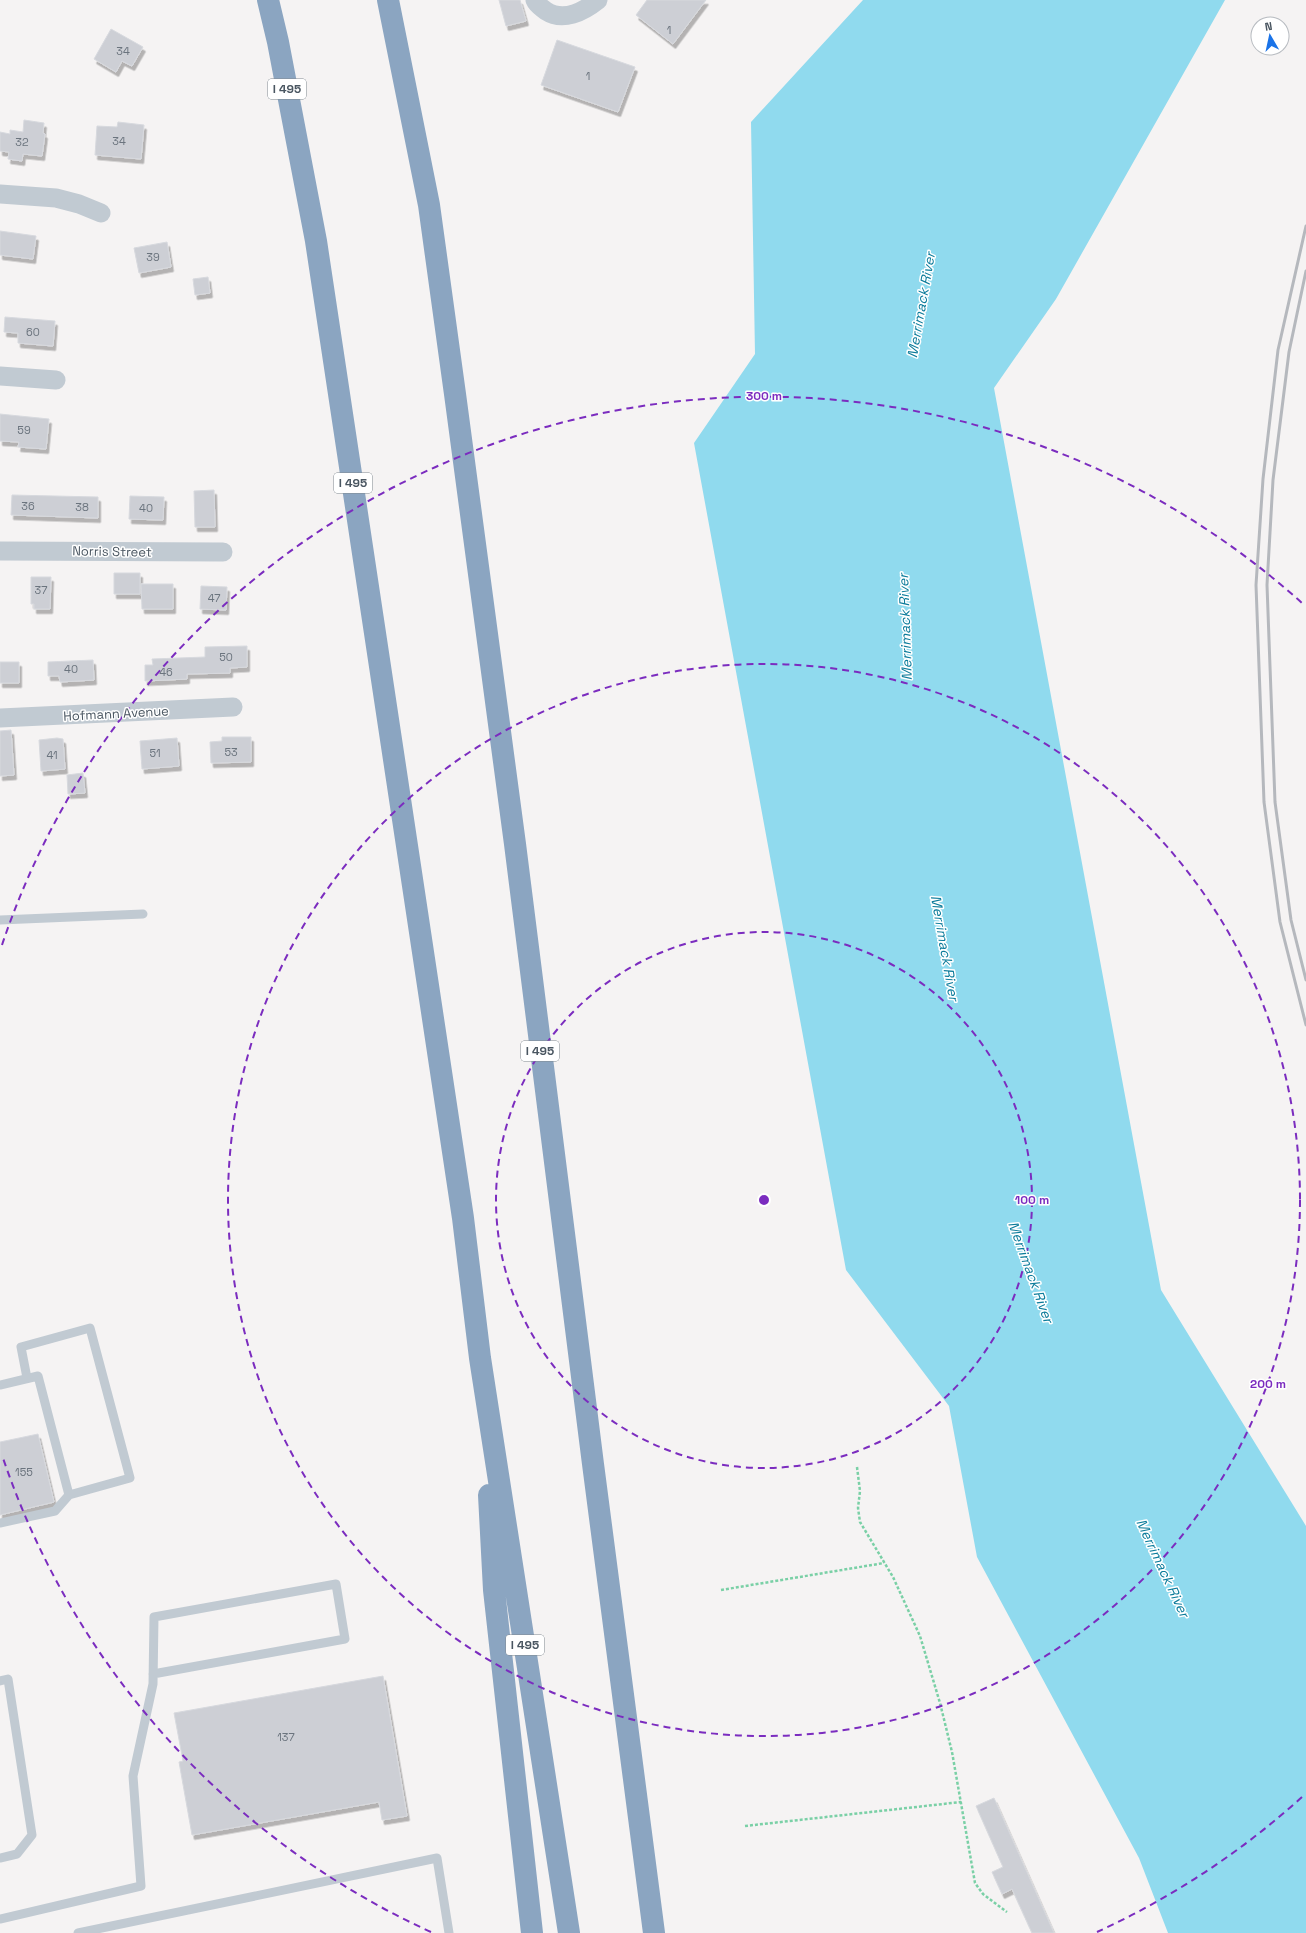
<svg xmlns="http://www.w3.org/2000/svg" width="1306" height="1933" font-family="'Space Grotesk',sans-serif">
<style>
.water{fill:#90daee}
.building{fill:#cdcfd5;stroke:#d7d9de;filter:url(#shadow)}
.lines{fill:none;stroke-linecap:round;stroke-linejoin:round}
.path{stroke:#7ad0a6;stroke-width:2.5;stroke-dasharray:3 2;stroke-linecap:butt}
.service{stroke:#c1cad2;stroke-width:9}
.minor{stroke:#c1cad2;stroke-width:19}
.motorway{stroke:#8ba5c1;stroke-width:22}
.rail{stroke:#b5b8bd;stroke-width:3}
.ring{fill:none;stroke:#7b2cbf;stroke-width:2;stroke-dasharray:7 5}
.labels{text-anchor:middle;stroke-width:3;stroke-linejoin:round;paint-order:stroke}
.number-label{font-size:11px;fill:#6b747e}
.shield{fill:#fff;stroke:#808990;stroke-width:1}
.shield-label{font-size:12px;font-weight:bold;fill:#4a5661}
.street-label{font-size:13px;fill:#4a5661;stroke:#fff}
.water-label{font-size:14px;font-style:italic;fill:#0c7c9b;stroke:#fff}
.centre{fill:#7b2cbf;stroke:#fff;stroke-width:2}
.ring-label{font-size:12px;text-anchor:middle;font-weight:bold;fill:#7b2cbf;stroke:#fff;stroke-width:3;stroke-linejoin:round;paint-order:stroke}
</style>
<defs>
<filter id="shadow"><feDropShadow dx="2.5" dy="4.5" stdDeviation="0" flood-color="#0004"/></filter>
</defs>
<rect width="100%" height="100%" fill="#f5f3f3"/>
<!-- water -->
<path class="water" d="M863,0H1225L1056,299L994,388L1161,1290L1306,1526V1933H1168L1139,1858L977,1557L949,1406L846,1270L694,443L755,354L751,122Z"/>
<!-- building -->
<path class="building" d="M499,0H520L526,21L506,26Z
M647,0H706L673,44L636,15Z
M111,29L143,47L132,66L122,61L116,72L94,59Z
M557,40L635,67L618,112L541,85Z
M24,120L44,123L43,133L45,134L42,156L23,154L22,161L8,159L9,152L0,151V132L10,134V130L23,132Z
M118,122L144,125L141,159L95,155L97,126L117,127Z
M0,231L36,236L33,259L0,255Z
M167,242L171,267L139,273L134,248Z
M208,277L210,293L195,295L193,279Z
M5,317L55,321L53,346L18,343V333L4,332Z
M0,414L49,419L46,449L18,447L19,442L0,441Z
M214,490L215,527H195L194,491Z
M12,495L98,497V518L11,515Z
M130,496L164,497L163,520L129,519Z
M114,573H140V594H114Z
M31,577H51L50,609H34V604H31Z
M141,584H173V609H142Z
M201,586L227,587L226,610L200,609Z
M247,646V667L230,668V673L187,674V679L145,681V665H153L152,659L205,657V647Z
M93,660L94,680L60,682L59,676H48V662Z
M0,662H19V683H0Z
M11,730L14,775L0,776V731Z
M222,737H251V762L211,763L210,742L222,741Z
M57,738L63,739L65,769L41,771L39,740Z
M177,738L179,766L142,769L140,741Z
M83,773L85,793L68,794L67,775Z
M38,1434L54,1502L0,1515V1442Z
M383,1676L407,1816L382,1820L379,1802L192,1835L179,1762L183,1761L174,1713Z
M994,1798L1054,1933H1032L1012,1889L1002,1894L992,1872L1003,1867L976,1806Z"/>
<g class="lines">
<!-- path -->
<path class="path" d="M857,1467L860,1491L858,1508L860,1522L893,1577L920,1636L940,1703L952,1752L975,1883L983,1894L1007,1912
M721,1590L884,1563
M745,1826L961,1802"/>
<!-- service -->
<path class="service" d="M0,920L143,914
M27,1378L21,1347L90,1328L130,1478L69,1495
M0,1385L38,1376L69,1495L55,1511L0,1523
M0,1681L8,1679L32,1835L17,1854L0,1858
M0,1919L141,1886L133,1776L153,1684L154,1617L336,1584L345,1639L153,1674
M78,1933L437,1858L449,1933"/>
<!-- minor -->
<path class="minor" d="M535,0C537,5 541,7 546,11C563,22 583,12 598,0
M0,194L56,198L79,204L101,213
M0,376L56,380
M0,551L223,552
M0,718L233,707"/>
<!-- motorway -->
<path class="motorway" d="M268,0L278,42L316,241L463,1218L480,1358L569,1933
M388,0L429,205L455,394L515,844L593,1464L654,1933
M489,1495L494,1590L532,1933"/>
<!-- rail -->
<path class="rail" d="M1306,226L1278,350L1263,479L1256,585L1264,802L1280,922L1306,1025
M1306,271L1289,352L1273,480L1267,585L1275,802L1291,920L1306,980"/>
</g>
<!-- distance rings -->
<g class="ring">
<circle cx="764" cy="1200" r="268"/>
<circle cx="764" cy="1200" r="536"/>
<path d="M1302 1797A804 804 0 0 1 1097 1932M431 1932A804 804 0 0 1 2 1455M2 945A804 804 0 0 1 1302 603"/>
</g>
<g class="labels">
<!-- number labels -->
<g class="number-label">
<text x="669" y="34">1</text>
<text x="123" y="55">34</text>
<text x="588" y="80">1</text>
<text x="119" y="145">34</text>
<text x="22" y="146">32</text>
<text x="153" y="261">39</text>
<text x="33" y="336">60</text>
<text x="24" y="434">59</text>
<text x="28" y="510">36</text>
<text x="82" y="511">38</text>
<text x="146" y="512">40</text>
<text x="41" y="594">37</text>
<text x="214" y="602">47</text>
<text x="226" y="661">50</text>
<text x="71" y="673">40</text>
<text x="166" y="676">46</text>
<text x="231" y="756">53</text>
<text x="155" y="757">51</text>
<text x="52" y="759">41</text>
<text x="24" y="1476">155</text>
<text x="286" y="1741">137</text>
</g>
<!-- shield labels -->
<g class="shield">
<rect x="268" y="79" width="38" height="20" rx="3"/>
<rect x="334" y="473" width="38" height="20" rx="3"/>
<rect x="521" y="1041" width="38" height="20" rx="3"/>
<rect x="506" y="1635" width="38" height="20" rx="3"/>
</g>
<g class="shield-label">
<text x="287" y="93">I 495</text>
<text x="353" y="487">I 495</text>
<text x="540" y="1055">I 495</text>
<text x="525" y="1649">I 495</text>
</g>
<!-- street labels -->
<g class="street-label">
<text transform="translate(112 551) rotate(1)" y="5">Norris Street</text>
<text transform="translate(116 713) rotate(-3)" y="5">Hofmann Avenue</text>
</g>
<!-- water labels -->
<g class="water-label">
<text transform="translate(921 305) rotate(-80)" y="5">Merrimack River</text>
<text transform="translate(905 627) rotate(-92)" y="5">Merrimack River</text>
<text transform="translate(945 948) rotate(80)" y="5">Merrimack River</text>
<text transform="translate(1031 1272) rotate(70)" y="5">Merrimack River</text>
<text transform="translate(1163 1568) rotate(65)" y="5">Merrimack River</text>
</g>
</g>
<circle cx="764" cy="1200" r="6" class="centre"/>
<g class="ring-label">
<text x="764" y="400">300 m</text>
<text x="1032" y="1204">100 m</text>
<text x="1268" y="1388">200 m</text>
</g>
<!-- north arrow -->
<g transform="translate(1270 36) rotate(351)"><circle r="19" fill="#ffffff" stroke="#b7bbc0"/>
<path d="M0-3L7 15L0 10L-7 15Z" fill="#1a73e8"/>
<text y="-6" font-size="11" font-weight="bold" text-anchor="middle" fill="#4a5661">N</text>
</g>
</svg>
